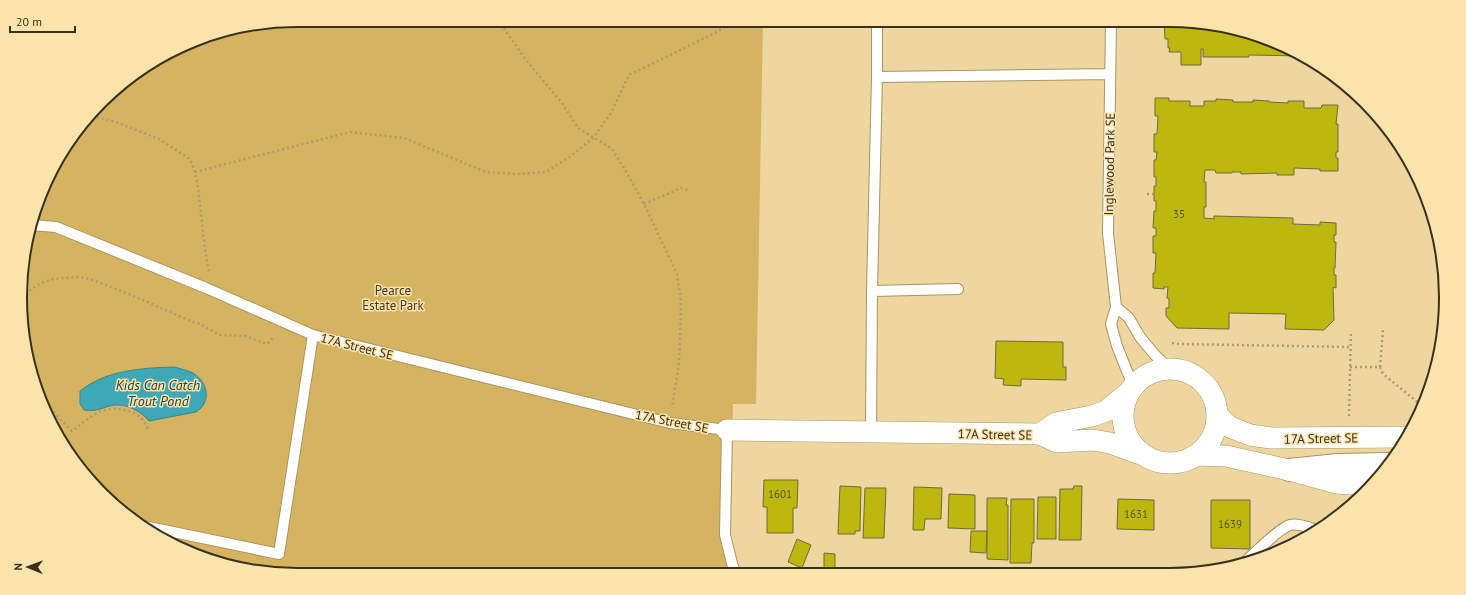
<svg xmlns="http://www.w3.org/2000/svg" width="1466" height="595" font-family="'PT Sans',sans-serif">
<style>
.green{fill:#d5b461}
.water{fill:#3ea8b6;stroke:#3d8488}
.building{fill:#bcb80f;stroke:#6e6d37}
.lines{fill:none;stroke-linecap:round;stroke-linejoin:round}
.lane-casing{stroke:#aa9560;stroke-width:12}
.street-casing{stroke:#aa9560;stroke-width:22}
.secondary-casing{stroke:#aa9560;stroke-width:24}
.path{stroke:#ad9b70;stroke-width:2.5;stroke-dasharray:2 3;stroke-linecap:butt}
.lane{stroke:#fff;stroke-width:10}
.street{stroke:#fff;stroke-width:21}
.secondary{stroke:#fff;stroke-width:22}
.labels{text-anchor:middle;stroke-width:3;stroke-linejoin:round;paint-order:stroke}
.number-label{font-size:11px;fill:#5b5318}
.street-label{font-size:13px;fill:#3b311b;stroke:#fbe3ac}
.park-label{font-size:13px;fill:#433a23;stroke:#fbe3ac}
.water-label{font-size:14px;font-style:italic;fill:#214145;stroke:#fbe3ac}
.rim{fill:none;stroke:#3b311b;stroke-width:2}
</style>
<rect width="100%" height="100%" fill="#edd69f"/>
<!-- green -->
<path class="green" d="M298,20H763L756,404H733L730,574L298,575L209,560L128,518L67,451L41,403L25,352L22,261L35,208L57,159L115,89L159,57L208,35Z"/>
<!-- water -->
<path class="water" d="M174,367C181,369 187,370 193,373C208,382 212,402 196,412L149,421C140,410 124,402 109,406C100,409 93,412 84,410L80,404V391C106,370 142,368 174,367Z"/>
<!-- building -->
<path class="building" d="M1164,20L1257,35L1304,56L1249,55V57H1203V49H1201V65H1181V52H1169L1170,48H1168V39H1165Z
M1155,98H1169V101H1190V106H1204V101H1216V99L1233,100V102H1253V100L1269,101V102L1288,103V101H1304V108H1321L1322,105H1338L1336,124H1338V152H1336V158H1338V171H1320V169L1294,168V175H1277V173L1241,174V172H1232V173H1216L1215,170H1205L1204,182H1206V207H1204V218L1214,219V216L1293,218V224L1320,225V222L1336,223V235H1334V242H1336L1335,268H1334V275H1336V288L1333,287L1334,320L1324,330L1285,329L1286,314L1229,313V329L1177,328L1166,316V308H1169V299L1167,298L1168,287H1164V289L1153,288V273H1155L1156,253H1153V236H1156V228H1153L1154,211H1156V201H1154V186H1156V177H1154V160H1156L1157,152H1154V134H1157L1158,116H1155Z
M996,341L1063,342V367H1066V380L1021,379V386L1003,385L1004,379L995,378Z
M764,480H798L797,508H793V533H767V507H763Z
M840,486L861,487L860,531H855V534H838Z
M1074,486H1082L1081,540H1059L1060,489H1073Z
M914,487L942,488L941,519H925L924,530H913Z
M865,488H886L884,538H863Z
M949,494L975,495V529L948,528Z
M1038,497H1056V539H1037Z
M987,498H1007L1006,505H1008V560L987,559Z
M1011,499H1034V543H1032L1031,563H1010Z
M1118,499L1154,500V530L1117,529Z
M1211,500H1250V549L1211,548Z
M971,531H987L986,553L970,552Z
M797,539L811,545L802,568L788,562Z
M824,553L835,554V574H824Z
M877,570L908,571V573H877Z"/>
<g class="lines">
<!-- lane casing -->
<g class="lane-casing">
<path id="lane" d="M1111,20L1108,233L1116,307L1111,324L1117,346L1133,386
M877,77V20
M31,225L56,227L206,288L313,335L670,423L727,430L725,535L733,567L737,574
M872,291L958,289
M1116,307L1129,318L1140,337L1155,355L1168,368
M871,432L872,291L877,77L1110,74
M144,526L279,554L313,335
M1246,561C1256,552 1278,529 1290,525C1297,523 1307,527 1314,529"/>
</g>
<!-- street casing -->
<g class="street-casing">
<path id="street" d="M1123 416a47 47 0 1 1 94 0a47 47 0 1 1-94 0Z
M1217,415L1230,427L1250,435L1271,438L1407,437
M727,430L1040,434L1057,442L1093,440L1110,443L1143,455
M1040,434L1056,423L1092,416L1106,411L1128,393
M1196,455L1226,456L1289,470L1336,483L1370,485"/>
</g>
<!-- secondary casing -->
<g class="secondary-casing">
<path id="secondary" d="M1289,470L1338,465L1388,464
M1362,485L1368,487"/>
</g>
<!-- path -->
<path class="path" d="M498,20L526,60L562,103L578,128L612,149L624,168L644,204L677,274L681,302L680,342L678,371L672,407
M92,116L116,122L159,139L190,159L195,172L198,187L205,249L209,272
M195,172L350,132L404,138L486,172L518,174L546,172L571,156L593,138L611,113L629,75L713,34L732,23L734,20
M1147,194H1154
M644,204L681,188L690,191
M24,299L30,290L41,283L53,279L79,277L93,280L129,294L188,320L200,324L219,335L245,336L267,344L273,338
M1172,343L1179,344L1351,347
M1350,367H1380L1383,330
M1380,367L1383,374L1421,405
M38,392L58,417L72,431C80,425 88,418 97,413C109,406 131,408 141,418C145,422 147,427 149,431
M1349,416L1351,331"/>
<!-- lane -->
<use href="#lane" class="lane"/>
<!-- street -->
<use href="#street" class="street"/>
<!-- secondary -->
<use href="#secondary" class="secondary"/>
</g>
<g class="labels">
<!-- number labels -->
<g class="number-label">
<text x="1179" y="218">35</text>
<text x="780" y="498">1601</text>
<text x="1136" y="518">1631</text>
<text x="1230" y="528">1639</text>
</g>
<!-- street labels -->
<g class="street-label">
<text transform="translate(1109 164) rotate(-89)" y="5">Inglewood Park SE</text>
<text transform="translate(357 346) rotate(14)" y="5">17A Street SE</text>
<text transform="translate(672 421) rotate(11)" y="5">17A Street SE</text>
<text transform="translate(995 434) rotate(1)" y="5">17A Street SE</text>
<text transform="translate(1321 438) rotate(-1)" y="5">17A Street SE</text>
</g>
<!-- park labels -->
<g class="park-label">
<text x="393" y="295">Pearce<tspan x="393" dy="15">Estate Park</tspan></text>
</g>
<!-- water labels -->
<g class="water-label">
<text x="158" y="390">Kids Can Catch<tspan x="158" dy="16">Trout Pond</tspan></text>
</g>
</g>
<!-- crop -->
<path d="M0 0H1466V595H0ZM297 27H1169A270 270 0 0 1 1439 297V298A270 270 0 0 1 1169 568H297A270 270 0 0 1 27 298V297A270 270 0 0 1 297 27Z" fill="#fbe3ac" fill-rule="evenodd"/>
<path class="rim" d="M297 27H1169A270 270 0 0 1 1439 297V298A270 270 0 0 1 1169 568H297A270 270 0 0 1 27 298V297A270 270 0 0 1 297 27Z"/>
<!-- north arrow -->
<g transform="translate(28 567) rotate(271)" stroke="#fbe3ac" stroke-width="3" paint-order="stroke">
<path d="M0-3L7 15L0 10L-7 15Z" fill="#3b311b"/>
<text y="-6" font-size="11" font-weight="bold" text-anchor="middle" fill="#3b311b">N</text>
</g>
<!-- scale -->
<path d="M10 26v6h65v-6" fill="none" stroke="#3b311b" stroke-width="2"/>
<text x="16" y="26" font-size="12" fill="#3b311b" stroke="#fbe3ac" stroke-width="3" paint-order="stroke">20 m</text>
</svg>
